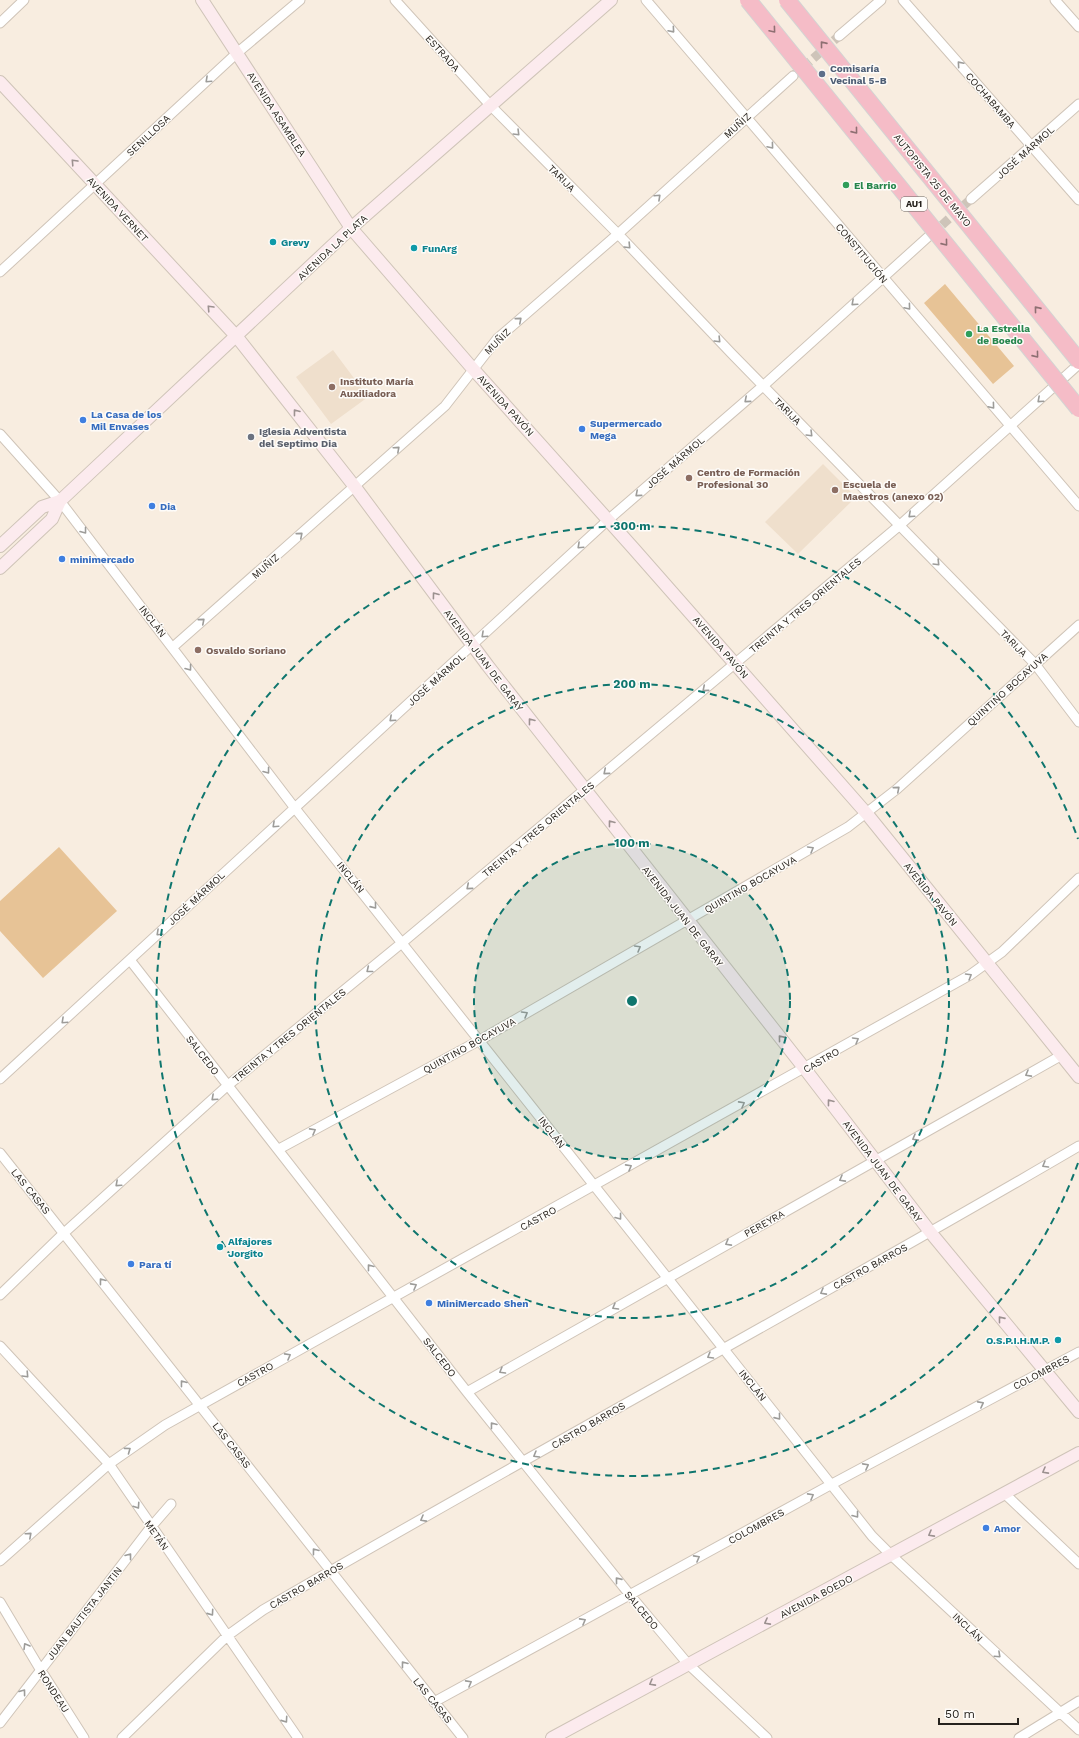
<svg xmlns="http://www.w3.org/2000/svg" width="1079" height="1738" font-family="'Work Sans',sans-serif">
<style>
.built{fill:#efdfcc}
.green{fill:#e7c396}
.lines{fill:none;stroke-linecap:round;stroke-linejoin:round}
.street-tunnel{stroke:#cec4b9;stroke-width:9;stroke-dasharray:9 4.5;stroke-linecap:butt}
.street-casing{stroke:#cfc4b8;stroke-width:11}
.secondary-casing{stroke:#cfc4b8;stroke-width:14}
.street{stroke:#fff;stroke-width:9}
.secondary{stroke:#fcebee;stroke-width:12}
.highway-bridge-casing{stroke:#d4d3d2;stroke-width:18;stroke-linecap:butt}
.highway-bridge{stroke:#f5bcc7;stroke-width:16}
.oneway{stroke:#9d9c99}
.oneway2{stroke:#8e6f72}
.oneway3{stroke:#9c9190}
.ring{fill:none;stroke:#0f766e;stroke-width:2;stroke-dasharray:7 5}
.service-dot{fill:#5c6f8a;stroke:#fefcf9;stroke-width:1.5}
.leisure-dot{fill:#2e9e5b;stroke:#fefcf9;stroke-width:1.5}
.culture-dot{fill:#0f9aa8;stroke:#fefcf9;stroke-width:1.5}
.education-dot{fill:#8d6e63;stroke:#fefcf9;stroke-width:1.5}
.shop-dot{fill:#3f7fe0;stroke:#fefcf9;stroke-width:1.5}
.worship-dot{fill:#6b7280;stroke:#fefcf9;stroke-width:1.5}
.labels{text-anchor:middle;stroke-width:3;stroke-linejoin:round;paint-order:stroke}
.shield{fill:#fefcf9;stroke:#67635f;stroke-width:1}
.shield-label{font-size:9px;font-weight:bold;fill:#26221d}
.street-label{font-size:10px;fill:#26221d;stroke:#fefcf9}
.service-label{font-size:10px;font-weight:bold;fill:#4e5e75;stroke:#fefcf9;text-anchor:start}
.leisure-label{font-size:10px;font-weight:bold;fill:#27864d;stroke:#fefcf9;text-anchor:start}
.culture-label{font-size:10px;font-weight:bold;fill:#0d838f;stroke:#fefcf9;text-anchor:start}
.education-label{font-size:10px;font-weight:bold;fill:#785e54;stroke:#fefcf9;text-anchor:start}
.shop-label{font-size:10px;font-weight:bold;fill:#366cbe;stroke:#fefcf9;text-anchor:start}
.worship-label{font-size:10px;font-weight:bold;fill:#5b616d;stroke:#fefcf9;text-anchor:start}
.centre{fill:#0f766e;stroke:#fefcf9;stroke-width:2}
.ring-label{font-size:12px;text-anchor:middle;font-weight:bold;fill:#0f766e;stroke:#fefcf9;stroke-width:3;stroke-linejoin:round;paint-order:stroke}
</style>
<rect width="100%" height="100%" fill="#f8ede0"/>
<!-- built -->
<path class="built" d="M333,350L368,397L331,424L296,377Z
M823,464L856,497L798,554L765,522Z"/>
<!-- green -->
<path class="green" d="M945,284L1014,366L993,384L924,303Z
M59,847L117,911L43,978L0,931V901Z"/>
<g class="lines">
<!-- street-tunnel -->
<path class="street-tunnel" d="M793,76L839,36
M932,234L971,199"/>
<!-- street casing -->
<g class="street-casing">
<path id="street" d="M395,0L490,105L618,234L732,354L1035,664L1079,722
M646,0L1079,506
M903,0L1079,200
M1055,0L1079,27
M0,23L24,0
M839,36L881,0
M971,199L1079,104
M0,272L237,53L300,0
M0,434L60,501L294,807L872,1536L891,1555L1079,1730
M173,647L445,406L497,339L618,234L793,76
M130,960L467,1392L630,1595L688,1664L767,1738
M0,1079L608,520L763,386L929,236
M279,1149L480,1040L848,827L897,789L1079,625
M0,1153L463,1738
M0,1295L64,1233L227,1086L403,942L900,525L1079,364
M0,1346L109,1464L298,1738
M467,1392L1062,1055
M1004,1493L1079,1564
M0,1561L109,1464L165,1425L970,975L1002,952L1079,878
M0,1602L40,1669L84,1738
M434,1702L832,1484L1079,1352
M0,1723L151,1527L171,1504
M122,1738L227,1636L263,1610C534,1452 809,1304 1079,1146
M1019,1738L1079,1701"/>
</g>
<!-- secondary casing -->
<g class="secondary-casing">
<path id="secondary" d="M202,0L351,228L473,369L634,549L867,814L1079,1077
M0,82L237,337L355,487L488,666L805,1069L931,1233L1079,1412
M0,546L42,507L60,501L351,228L611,0
M0,568L52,519L60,501
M552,1738L1079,1453"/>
</g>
<!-- street -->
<use href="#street" class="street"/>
<!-- secondary -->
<use href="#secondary" class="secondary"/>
<!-- highway-bridge casing -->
<g class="highway-bridge-casing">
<path id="highway-bridge" d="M748,0L1079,409
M787,0L1079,361"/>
</g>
<!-- highway-bridge -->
<use href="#highway-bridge" class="highway-bridge"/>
</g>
<!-- one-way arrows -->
<defs><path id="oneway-chevron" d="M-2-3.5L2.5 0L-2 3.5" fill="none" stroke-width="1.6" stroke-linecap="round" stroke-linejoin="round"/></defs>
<g class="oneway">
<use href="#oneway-chevron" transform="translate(672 30) rotate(49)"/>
<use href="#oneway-chevron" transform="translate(960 64) rotate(-131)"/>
<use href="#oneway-chevron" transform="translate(208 80) rotate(137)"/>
<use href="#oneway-chevron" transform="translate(517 133) rotate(45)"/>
<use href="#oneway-chevron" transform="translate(771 146) rotate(50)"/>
<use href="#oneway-chevron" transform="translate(658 197) rotate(-43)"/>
<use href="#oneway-chevron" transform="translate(628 246) rotate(46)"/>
<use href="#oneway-chevron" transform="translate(854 303) rotate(138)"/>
<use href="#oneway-chevron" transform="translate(908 307) rotate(50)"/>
<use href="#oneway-chevron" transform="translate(519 320) rotate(-41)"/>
<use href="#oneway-chevron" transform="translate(718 340) rotate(46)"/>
<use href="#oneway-chevron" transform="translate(747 400) rotate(139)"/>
<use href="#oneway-chevron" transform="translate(1040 400) rotate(138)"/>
<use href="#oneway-chevron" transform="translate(992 406) rotate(50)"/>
<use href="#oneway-chevron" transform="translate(810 434) rotate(45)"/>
<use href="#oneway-chevron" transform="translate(397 449) rotate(-42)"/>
<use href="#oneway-chevron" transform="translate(638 494) rotate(139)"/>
<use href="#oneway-chevron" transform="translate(911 515) rotate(138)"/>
<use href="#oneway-chevron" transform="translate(84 531) rotate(52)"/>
<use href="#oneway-chevron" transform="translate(300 535) rotate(-41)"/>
<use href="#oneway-chevron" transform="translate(580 546) rotate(137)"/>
<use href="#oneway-chevron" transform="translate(937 563) rotate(46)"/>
<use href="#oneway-chevron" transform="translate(202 621) rotate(-41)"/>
<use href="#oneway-chevron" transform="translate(484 635) rotate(137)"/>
<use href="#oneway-chevron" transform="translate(189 668) rotate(53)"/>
<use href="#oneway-chevron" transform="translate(705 689) rotate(140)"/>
<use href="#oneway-chevron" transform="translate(392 719) rotate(138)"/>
<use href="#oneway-chevron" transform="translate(267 771) rotate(53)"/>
<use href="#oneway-chevron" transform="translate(606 772) rotate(140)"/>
<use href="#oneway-chevron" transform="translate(897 789) rotate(-41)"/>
<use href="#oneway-chevron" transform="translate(275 825) rotate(137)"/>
<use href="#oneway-chevron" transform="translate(811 849) rotate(-30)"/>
<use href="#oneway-chevron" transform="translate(469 887) rotate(140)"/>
<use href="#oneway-chevron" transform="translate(374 906) rotate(51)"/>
<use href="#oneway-chevron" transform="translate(159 933) rotate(137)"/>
<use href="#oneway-chevron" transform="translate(638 948) rotate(-30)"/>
<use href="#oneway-chevron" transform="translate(369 970) rotate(141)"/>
<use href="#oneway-chevron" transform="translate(969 976) rotate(-31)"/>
<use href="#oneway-chevron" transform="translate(525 1014) rotate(-30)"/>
<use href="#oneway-chevron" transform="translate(64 1021) rotate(137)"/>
<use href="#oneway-chevron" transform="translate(856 1040) rotate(-30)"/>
<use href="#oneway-chevron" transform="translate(1028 1074) rotate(151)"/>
<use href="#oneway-chevron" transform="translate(214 1098) rotate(138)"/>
<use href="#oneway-chevron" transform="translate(742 1104) rotate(-29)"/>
<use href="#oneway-chevron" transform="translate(313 1131) rotate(-29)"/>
<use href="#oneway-chevron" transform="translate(915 1138) rotate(151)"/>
<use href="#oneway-chevron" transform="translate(1045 1165) rotate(150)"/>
<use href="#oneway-chevron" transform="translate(629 1167) rotate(-29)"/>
<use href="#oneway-chevron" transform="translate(842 1179) rotate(151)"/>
<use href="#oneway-chevron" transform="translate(118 1184) rotate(138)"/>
<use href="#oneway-chevron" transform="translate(619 1217) rotate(52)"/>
<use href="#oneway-chevron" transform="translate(728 1243) rotate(151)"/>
<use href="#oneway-chevron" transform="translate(370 1267) rotate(-128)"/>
<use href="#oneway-chevron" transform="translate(102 1281) rotate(-128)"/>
<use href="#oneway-chevron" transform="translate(414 1286) rotate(-29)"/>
<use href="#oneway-chevron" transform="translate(823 1292) rotate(151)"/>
<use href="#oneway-chevron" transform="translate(615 1307) rotate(150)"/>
<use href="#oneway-chevron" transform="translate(288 1356) rotate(-29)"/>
<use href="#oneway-chevron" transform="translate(710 1356) rotate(150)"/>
<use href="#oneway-chevron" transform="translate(502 1371) rotate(150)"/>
<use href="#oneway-chevron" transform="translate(26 1375) rotate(47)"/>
<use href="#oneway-chevron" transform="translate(183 1383) rotate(-128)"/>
<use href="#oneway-chevron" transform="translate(981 1404) rotate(-28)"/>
<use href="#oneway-chevron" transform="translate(778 1417) rotate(51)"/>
<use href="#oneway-chevron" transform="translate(493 1425) rotate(-128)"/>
<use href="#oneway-chevron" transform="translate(128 1450) rotate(-36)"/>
<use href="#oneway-chevron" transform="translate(536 1455) rotate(150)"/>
<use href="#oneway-chevron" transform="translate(866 1466) rotate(-28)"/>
<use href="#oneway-chevron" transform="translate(811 1496) rotate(-29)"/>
<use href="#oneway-chevron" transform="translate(137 1506) rotate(56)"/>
<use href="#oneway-chevron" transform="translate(856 1515) rotate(52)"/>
<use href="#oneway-chevron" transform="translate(423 1519) rotate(151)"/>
<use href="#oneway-chevron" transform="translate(29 1535) rotate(-42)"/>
<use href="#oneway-chevron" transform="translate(315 1551) rotate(-128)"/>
<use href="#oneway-chevron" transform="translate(129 1556) rotate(-52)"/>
<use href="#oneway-chevron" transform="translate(697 1558) rotate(-29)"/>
<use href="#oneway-chevron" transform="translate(618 1580) rotate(-129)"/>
<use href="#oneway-chevron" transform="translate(211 1613) rotate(55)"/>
<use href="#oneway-chevron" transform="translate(583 1621) rotate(-29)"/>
<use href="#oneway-chevron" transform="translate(26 1646) rotate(-121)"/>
<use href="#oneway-chevron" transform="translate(998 1655) rotate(43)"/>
<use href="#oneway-chevron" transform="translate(404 1664) rotate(-128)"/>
<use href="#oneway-chevron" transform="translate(469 1683) rotate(-29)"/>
<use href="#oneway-chevron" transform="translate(23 1692) rotate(-53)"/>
<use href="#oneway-chevron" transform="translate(285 1720) rotate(55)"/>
</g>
<g class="oneway2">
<use href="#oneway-chevron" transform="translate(773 30) rotate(50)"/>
<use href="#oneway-chevron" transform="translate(823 44) rotate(-129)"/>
<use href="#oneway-chevron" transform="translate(855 131) rotate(51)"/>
<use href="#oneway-chevron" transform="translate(945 243) rotate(51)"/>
<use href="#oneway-chevron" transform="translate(1037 309) rotate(-129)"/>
<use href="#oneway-chevron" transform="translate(1036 355) rotate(51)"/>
</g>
<g class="oneway3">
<use href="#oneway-chevron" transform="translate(74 162) rotate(-133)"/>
<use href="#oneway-chevron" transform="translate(210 308) rotate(-133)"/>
<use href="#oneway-chevron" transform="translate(296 412) rotate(-128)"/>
<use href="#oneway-chevron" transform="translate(435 595) rotate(-127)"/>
<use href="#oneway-chevron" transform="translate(531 721) rotate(-128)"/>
<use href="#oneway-chevron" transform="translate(611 823) rotate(-128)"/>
<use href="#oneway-chevron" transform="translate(781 1038) rotate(-129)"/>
<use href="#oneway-chevron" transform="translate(830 1102) rotate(-128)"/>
<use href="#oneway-chevron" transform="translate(1001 1319) rotate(-129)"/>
<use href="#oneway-chevron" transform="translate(1045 1471) rotate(151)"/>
<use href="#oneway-chevron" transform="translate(931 1534) rotate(151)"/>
<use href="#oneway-chevron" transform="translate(767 1622) rotate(152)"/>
<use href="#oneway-chevron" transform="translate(652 1683) rotate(151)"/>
</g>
<!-- distance rings -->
<circle cx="632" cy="1001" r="158" fill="#0f766e" fill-opacity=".12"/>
<g class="ring">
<circle cx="632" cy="1001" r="158"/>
<circle cx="632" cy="1001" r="317"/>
<path d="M1078 1163A475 475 0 1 1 1078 839"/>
</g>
<!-- markers -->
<circle class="service-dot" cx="822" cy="74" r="4"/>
<g class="leisure-dot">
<circle cx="846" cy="185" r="4"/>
<circle cx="969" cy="334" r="4"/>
</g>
<g class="culture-dot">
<circle cx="273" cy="242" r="4"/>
<circle cx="414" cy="248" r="4"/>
<circle cx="220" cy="1247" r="4"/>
<circle cx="1058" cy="1340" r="4"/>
</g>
<g class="education-dot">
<circle cx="332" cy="387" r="4"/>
<circle cx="689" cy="478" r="4"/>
<circle cx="835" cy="490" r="4"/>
<circle cx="198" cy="650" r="4"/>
</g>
<g class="shop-dot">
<circle cx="83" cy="420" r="4"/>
<circle cx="582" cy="429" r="4"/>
<circle cx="152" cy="506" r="4"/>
<circle cx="62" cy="559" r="4"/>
<circle cx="131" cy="1264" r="4"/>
<circle cx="429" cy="1303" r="4"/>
<circle cx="986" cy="1528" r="4"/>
</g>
<circle class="worship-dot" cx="251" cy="437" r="4"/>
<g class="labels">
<!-- shield labels -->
<rect class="shield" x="901" y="197" width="26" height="14" rx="3"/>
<g class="shield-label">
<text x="914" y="207">AU1</text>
</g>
<!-- street labels -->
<g class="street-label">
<text transform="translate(443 53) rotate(48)" y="4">ESTRADA</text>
<text transform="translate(991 100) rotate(49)" y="4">COCHABAMBA</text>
<text transform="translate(277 114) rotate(57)" y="4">AVENIDA ASAMBLEA</text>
<text transform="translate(737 125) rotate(-42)" y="4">MUÑIZ</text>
<text transform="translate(148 135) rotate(-43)" y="4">SENILLOSA</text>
<text transform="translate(1025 152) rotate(-42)" y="4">JOSÉ MÁRMOL</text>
<text transform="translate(562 178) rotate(45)" y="4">TARIJA</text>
<text transform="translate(933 180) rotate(51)" y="4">AUTOPISTA 25 DE MAYO</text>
<text transform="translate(118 209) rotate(47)" y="4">AVENIDA VERNET</text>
<text transform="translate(332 247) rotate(-43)" y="4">AVENIDA LA PLATA</text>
<text transform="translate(862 253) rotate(50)" y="4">CONSTITUCIÓN</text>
<text transform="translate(497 341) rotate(-45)" y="4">MUÑIZ</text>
<text transform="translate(506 405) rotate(48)" y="4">AVENIDA PAVÓN</text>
<text transform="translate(788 411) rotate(45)" y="4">TARIJA</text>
<text transform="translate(675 462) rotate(-41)" y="4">JOSÉ MÁRMOL</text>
<text transform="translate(265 566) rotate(-41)" y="4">MUÑIZ</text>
<text transform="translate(805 605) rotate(-40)" y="4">TREINTA Y TRES ORIENTALES</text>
<text transform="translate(153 621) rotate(52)" y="4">INCLÁN</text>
<text transform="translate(1014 643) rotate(46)" y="4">TARIJA</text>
<text transform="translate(721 647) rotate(49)" y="4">AVENIDA PAVÓN</text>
<text transform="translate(484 660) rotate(53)" y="4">AVENIDA JUAN DE GARAY</text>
<text transform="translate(436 679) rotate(-42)" y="4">JOSÉ MÁRMOL</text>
<text transform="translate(1007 689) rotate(-42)" y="4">QUINTINO BOCAYUVA</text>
<text transform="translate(538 829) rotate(-40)" y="4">TREINTA Y TRES ORIENTALES</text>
<text transform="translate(351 877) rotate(51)" y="4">INCLÁN</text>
<text transform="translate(750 884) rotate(-30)" y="4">QUINTINO BOCAYUVA</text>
<text transform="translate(931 894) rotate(51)" y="4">AVENIDA PAVÓN</text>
<text transform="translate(196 898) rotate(-43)" y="4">JOSÉ MÁRMOL</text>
<text transform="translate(683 916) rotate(52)" y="4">AVENIDA JUAN DE GARAY</text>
<text transform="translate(289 1035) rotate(-39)" y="4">TREINTA Y TRES ORIENTALES</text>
<text transform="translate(469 1045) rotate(-29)" y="4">QUINTINO BOCAYUVA</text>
<text transform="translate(203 1055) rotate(52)" y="4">SALCEDO</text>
<text transform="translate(821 1060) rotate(-30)" y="4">CASTRO</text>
<text transform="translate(552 1132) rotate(52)" y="4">INCLÁN</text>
<text transform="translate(883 1171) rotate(53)" y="4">AVENIDA JUAN DE GARAY</text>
<text transform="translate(31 1191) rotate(51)" y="4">LAS CASAS</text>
<text transform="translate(538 1218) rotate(-29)" y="4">CASTRO</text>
<text transform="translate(764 1223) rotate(-29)" y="4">PEREYRA</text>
<text transform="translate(870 1266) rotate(-29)" y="4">CASTRO BARROS</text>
<text transform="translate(440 1357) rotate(52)" y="4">SALCEDO</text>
<text transform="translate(1041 1372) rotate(-28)" y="4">COLOMBRES</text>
<text transform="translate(255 1374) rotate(-29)" y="4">CASTRO</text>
<text transform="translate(753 1385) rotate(51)" y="4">INCLÁN</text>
<text transform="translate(588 1425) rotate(-30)" y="4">CASTRO BARROS</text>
<text transform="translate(232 1445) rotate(52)" y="4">LAS CASAS</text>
<text transform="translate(756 1526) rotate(-29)" y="4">COLOMBRES</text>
<text transform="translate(157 1535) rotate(55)" y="4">METÁN</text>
<text transform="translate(306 1585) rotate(-30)" y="4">CASTRO BARROS</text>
<text transform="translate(816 1596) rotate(-28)" y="4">AVENIDA BOEDO</text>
<text transform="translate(642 1610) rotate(50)" y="4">SALCEDO</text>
<text transform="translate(84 1613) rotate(-52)" y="4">JUAN BAUTISTA JANTIN</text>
<text transform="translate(968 1627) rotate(43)" y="4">INCLÁN</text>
<text transform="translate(54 1691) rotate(57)" y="4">RONDEAU</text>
<text transform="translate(433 1700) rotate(51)" y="4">LAS CASAS</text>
</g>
<!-- service labels -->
<g class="service-label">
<text x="830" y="72">Comisaría<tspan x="830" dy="12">Vecinal 5-B</tspan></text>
</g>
<!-- leisure labels -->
<g class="leisure-label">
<text x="854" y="189">El Barrio</text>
<text x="977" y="332">La Estrella<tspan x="977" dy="12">de Boedo</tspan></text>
</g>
<!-- culture labels -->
<g class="culture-label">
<text x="281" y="246">Grevy</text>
<text x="422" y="252">FunArg</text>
<text x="228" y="1245">Alfajores<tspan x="228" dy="12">Jorgito</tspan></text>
<text x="1050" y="1344" text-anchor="end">O.S.P.I.H.M.P.</text>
</g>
<!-- education labels -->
<g class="education-label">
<text x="340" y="385">Instituto María<tspan x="340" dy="12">Auxiliadora</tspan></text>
<text x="697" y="476">Centro de Formación<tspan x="697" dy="12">Profesional 30</tspan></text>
<text x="843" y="488">Escuela de<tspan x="843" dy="12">Maestros (anexo 02)</tspan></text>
<text x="206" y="654">Osvaldo Soriano</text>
</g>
<!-- shop labels -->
<g class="shop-label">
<text x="91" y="418">La Casa de los<tspan x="91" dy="12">Mil Envases</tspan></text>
<text x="590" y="427">Supermercado<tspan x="590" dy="12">Mega</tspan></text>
<text x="160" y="510">Dia</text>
<text x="70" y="563">minimercado</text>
<text x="139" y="1268">Para tí</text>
<text x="437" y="1307">MiniMercado Shen</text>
<text x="994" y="1532">Amor</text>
</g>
<!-- worship labels -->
<g class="worship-label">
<text x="259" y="435">Iglesia Adventista<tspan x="259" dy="12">del Septimo Dia</tspan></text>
</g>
</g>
<circle cx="632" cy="1001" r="6" class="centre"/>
<g class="ring-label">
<text x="632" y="530">300 m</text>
<text x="632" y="688">200 m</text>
<text x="632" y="847">100 m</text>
</g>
<!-- scale -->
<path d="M939 1718v6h79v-6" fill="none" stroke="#26221d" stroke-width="2"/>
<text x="945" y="1718" font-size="12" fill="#26221d" stroke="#fefcf9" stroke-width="3" paint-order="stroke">50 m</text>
</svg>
